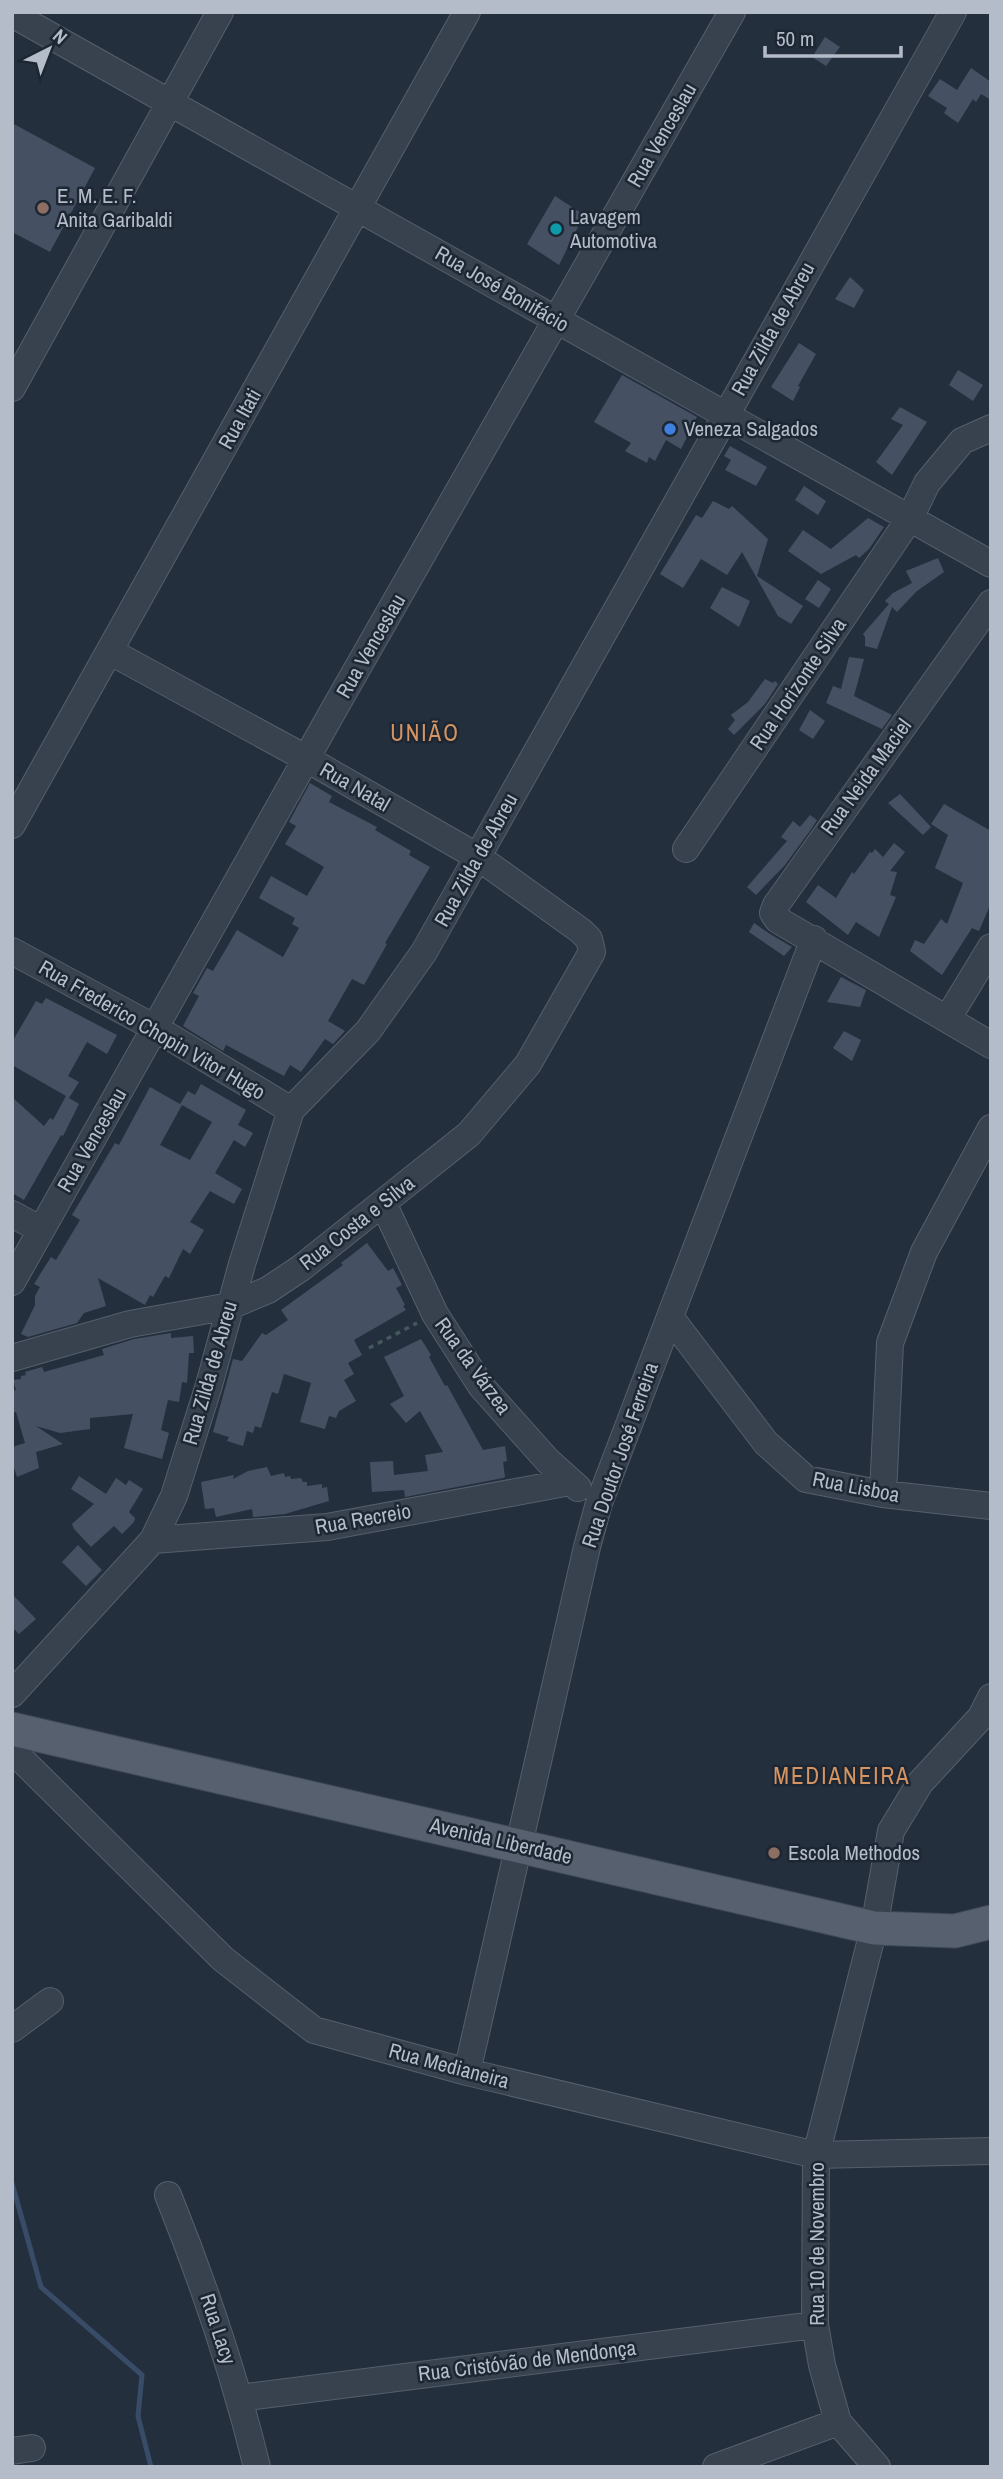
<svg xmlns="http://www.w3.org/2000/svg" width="1003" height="2479" font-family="'Archivo Narrow',sans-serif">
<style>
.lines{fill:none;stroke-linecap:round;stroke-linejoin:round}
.stream{stroke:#394c67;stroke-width:5}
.building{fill:#455162;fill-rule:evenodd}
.minor-casing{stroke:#565f6c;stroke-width:28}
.major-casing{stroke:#414a57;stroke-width:35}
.path{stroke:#44595c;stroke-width:3.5;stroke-dasharray:5 5;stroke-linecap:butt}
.minor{stroke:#38414e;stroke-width:26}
.major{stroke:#56606e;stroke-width:33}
.education-dot{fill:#8d6e63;stroke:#1d2633;stroke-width:2.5}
.culture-dot{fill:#0f9aa8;stroke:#1d2633;stroke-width:2.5}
.shop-dot{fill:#3f7fe0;stroke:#1d2633;stroke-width:2.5}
.labels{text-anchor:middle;stroke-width:5;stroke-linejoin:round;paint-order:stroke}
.street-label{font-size:21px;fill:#b4bcc9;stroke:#1d2633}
.poi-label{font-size:21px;fill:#b4bcc9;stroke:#1d2633;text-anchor:start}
.neighbourhood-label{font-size:23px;letter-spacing:2px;fill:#d59563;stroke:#1d2633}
</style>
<rect width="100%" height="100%" fill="#242f3e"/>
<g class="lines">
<!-- stream -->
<path class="stream" d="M12,2183L41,2287L142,2375L138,2416L151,2467"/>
</g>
<!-- building -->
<path class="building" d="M825,37L840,47L826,66L812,57Z
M971,68L991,82V100L981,94L976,102L973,99L958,123L944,113L947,108L928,96L940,79L957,90Z
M12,123L95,168L50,252L12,232Z
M555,196L584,215L559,265L527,244Z
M850,277L864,290L854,308L835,299Z
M799,343L816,354L798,386L800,387L793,401L771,387Z
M958,370L983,385L973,401L949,385Z
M622,375L697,417L681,449L666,440L655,461L649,457L647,463L625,451L631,443L594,422Z
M900,407L927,422L892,475L876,462L903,425L891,419Z
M730,446L767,467L756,486L725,470L731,460L724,456Z
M804,486L826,501L818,515L795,500Z
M713,501L729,509L732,506L768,539L757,576L803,606L791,624L778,616L742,552L727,575L701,559L683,588L660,574L696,515L702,518Z
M868,518L884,527L869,549L859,558L856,555L821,574L788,551L803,530L831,549Z
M938,558L944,572L917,591L897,612L892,607L877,649L865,646V637L863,634L889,604L885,601L893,593L912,583L906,571Z
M818,580L831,589L819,608L805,599Z
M722,587L750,601L739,627L710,608Z
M849,657L864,659L854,696L892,715L882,729L826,703L833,686L841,689Z
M765,679L773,683L775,681L778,684L765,704L734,735L728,729L735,720L731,715L748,702Z
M810,710L825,721L813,739L799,730Z
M310,783L332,796L329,802L377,827L375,830L411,851L409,855L430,867L385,943L387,944L364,985L352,979L328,1021L345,1031L333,1044L325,1039L301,1072L290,1065L284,1076L226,1045L223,1051L183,1026L199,996L193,993L207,968L213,971L237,930L283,957L299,928L292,924L295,918L259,898L271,876L307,896L324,867L285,844L296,826L289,822Z
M900,794L931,827L923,835L888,803Z
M944,804L991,831V903L979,931L972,928L942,975L910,951L915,940L924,944L941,919L947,924L963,883L935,868L948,835L931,824Z
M810,815L817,820L812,828L785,865L756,895L747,887L787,841L781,837L793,821L800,827Z
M894,843L905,852L890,871L897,872L890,895L896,897L879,937L856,922L848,935L806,902L818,885L836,898L852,872L854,874L870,852L872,853L875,849L883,857Z
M754,923L770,934L792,947L784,956L749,932Z
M841,977L866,990L860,1007L827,1002Z
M46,998L117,1035L107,1054L87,1042L68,1076L79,1082L69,1098L79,1104L63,1136L61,1135L24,1200L12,1193V1097L44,1126L50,1118L53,1120L66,1096L12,1065V1042L36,1001L42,1004Z
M844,1031L861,1040L852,1061L833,1048Z
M201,1084L246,1110L238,1125L253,1133L245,1147L234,1140L215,1173L242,1189L234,1204L210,1191L190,1222L204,1230L190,1254L183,1249L169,1278L165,1276L153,1297L150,1295L145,1305L98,1278L106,1306L84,1313L77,1323L28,1337L21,1334L35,1305V1296L40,1287L34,1284L51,1257L56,1260L80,1220L72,1215L115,1143L119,1145L150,1087L180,1104L188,1091L195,1095ZM182,1105L212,1122L190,1160L160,1145Z
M367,1243L388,1271L393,1268L402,1285L396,1288L405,1305L403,1306L406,1310L354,1340L362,1355L348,1363L354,1374L344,1380L356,1401L339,1411L336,1418L329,1416L325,1429L300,1422L311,1383L284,1374L278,1394L272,1392L261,1428L255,1426L253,1433L247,1431L243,1446L227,1441L229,1437L213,1432L233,1359L242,1361L262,1333L266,1335L288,1320L281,1310L343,1265L341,1263Z
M171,1333V1338L193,1336L194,1353H189L187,1383L182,1382L179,1402L168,1400L161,1430L169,1433L162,1459L124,1448L133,1414L90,1418V1429L60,1433L36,1426L63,1444L36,1452L39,1468L17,1477L12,1462V1447L25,1443L16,1412L12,1413V1391L16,1390L13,1380L21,1379V1376L26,1375L25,1372L42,1367L44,1372L104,1355L102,1349L134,1339Z
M421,1339L431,1355L429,1357L445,1386L447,1385L483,1450L505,1446L507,1461L503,1462L505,1477L503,1478L405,1497L404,1490L372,1492L370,1462L393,1461L394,1475L428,1471L425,1455L443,1452L420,1411L406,1423L390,1404L404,1396L384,1357Z
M267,1467L271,1476L284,1473L285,1477L290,1476L291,1479L301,1478L303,1482H307V1486L322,1484V1488L327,1487L329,1501L285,1514L253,1517L252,1509L216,1517L214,1508L205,1509L201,1482L234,1475L233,1479L248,1471Z
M79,1476L106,1494L116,1478L126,1485L129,1480L143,1489L129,1512L135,1518L134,1522L122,1534L114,1526L91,1547L74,1529L72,1524L94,1504L71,1489Z
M78,1545L102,1570L86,1586L62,1562Z
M12,1594L36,1619L19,1634L12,1627Z"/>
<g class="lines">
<!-- minor casing -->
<g class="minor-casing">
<path id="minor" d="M12,14L991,564
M12,388L220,12
M991,603L776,905L773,913L778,920L991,1045
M12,825L467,12
M686,849L910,518L927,483L962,441L991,428
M12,951L155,1028L291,1110
M948,1018L991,947
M383,1203L435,1314L481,1386L548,1461L578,1488
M12,1214L41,1230
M12,1282L333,711L732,12
M670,1317L766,1443L806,1479L883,1494L991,1506
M12,1358L130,1324L230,1306L268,1290L301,1268L469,1134L528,1064L592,952L589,939L581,931L478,857L307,759L111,652
M883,1494L890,1343L924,1252L991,1128
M153,1540L327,1527L570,1482
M12,1694L153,1540L174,1496L209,1385L242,1264L291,1110L368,1031L424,952L953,12
M12,1750L223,1959L314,2030L467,2072L816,2155L991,2151
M12,2029L50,2001
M467,2072L587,1547L599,1503L814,939
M168,2195C204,2284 234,2373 257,2467
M240,2398L815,2325
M12,2451L32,2448
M716,2467L838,2422
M877,2467L838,2422L822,2365L815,2325L816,2155L874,1928L891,1831L920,1783L981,1717L991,1697"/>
</g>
<!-- major casing -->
<g class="major-casing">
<path id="major" d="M12,1729L874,1928L955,1931L991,1922"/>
</g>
<!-- path -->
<path class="path" d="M369,1348L417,1323"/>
<!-- minor -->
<use href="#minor" class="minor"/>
<!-- major -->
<use href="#major" class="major"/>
</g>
<!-- markers -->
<g class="education-dot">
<circle cx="43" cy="208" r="7"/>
<circle cx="774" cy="1853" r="7"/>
</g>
<circle class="culture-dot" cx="556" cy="229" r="7"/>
<circle class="shop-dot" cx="670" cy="429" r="7"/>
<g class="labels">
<!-- street labels -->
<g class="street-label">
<text transform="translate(662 135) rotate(-60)" y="7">Rua Venceslau</text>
<text transform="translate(502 289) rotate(30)" y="7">Rua José Bonifácio</text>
<text transform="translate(773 329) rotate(-61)" y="7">Rua Zilda de Abreu</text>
<text transform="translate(240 419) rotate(-61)" y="7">Rua Itati</text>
<text transform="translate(371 646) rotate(-60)" y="7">Rua Venceslau</text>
<text transform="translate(798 684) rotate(-56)" y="7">Rua Horizonte Silva</text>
<text transform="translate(866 777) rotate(-54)" y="7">Rua Neida Maciel</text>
<text transform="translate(355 787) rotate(30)" y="7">Rua Natal</text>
<text transform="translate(476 860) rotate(-61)" y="7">Rua Zilda de Abreu</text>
<text transform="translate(152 1030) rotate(30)" y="7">Rua Frederico Chopin Vitor Hugo</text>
<text transform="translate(92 1140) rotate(-60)" y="7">Rua Venceslau</text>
<text transform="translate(357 1223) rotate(-38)" y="7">Rua Costa e Silva</text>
<text transform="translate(473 1366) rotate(54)" y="7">Rua da Várzea</text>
<text transform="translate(210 1373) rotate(-74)" y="7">Rua Zilda de Abreu</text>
<text transform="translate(620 1455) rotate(-71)" y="7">Rua Doutor José Ferreira</text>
<text transform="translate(856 1487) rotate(11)" y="7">Rua Lisboa</text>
<text transform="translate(363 1519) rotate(-10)" y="7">Rua Recreio</text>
<text transform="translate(501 1841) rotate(13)" y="7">Avenida Liberdade</text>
<text transform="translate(449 2066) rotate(15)" y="7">Rua Medianeira</text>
<text transform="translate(817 2244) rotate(-90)" y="7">Rua 10 de Novembro</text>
<text transform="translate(218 2329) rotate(72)" y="7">Rua Lacy</text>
<text transform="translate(527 2361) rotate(-7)" y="7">Rua Cristóvão de Mendonça</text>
</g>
<!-- poi labels -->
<g class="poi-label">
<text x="57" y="203">E. M. E. F.<tspan x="57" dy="24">Anita Garibaldi</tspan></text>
<text x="570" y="224">Lavagem<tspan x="570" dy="24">Automotiva</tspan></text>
<text x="684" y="436">Veneza Salgados</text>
<text x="788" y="1860">Escola Methodos</text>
</g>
<!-- neighbourhood labels -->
<g class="neighbourhood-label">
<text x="425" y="741">UNIÃO</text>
<text x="842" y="1784">MEDIANEIRA</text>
</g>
</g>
<!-- border -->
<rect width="1003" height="2479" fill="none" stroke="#b4bcc9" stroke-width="28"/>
<!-- north arrow -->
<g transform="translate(49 49) rotate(42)" stroke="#1d2633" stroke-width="5" paint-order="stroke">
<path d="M0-5L12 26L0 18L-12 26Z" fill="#b4bcc9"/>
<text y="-10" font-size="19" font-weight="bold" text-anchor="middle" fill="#b4bcc9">N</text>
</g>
<!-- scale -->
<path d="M765 46v10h136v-10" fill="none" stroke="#b4bcc9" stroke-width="3.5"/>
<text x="776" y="46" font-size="21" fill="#b4bcc9" stroke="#1d2633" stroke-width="5" paint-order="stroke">50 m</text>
</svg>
